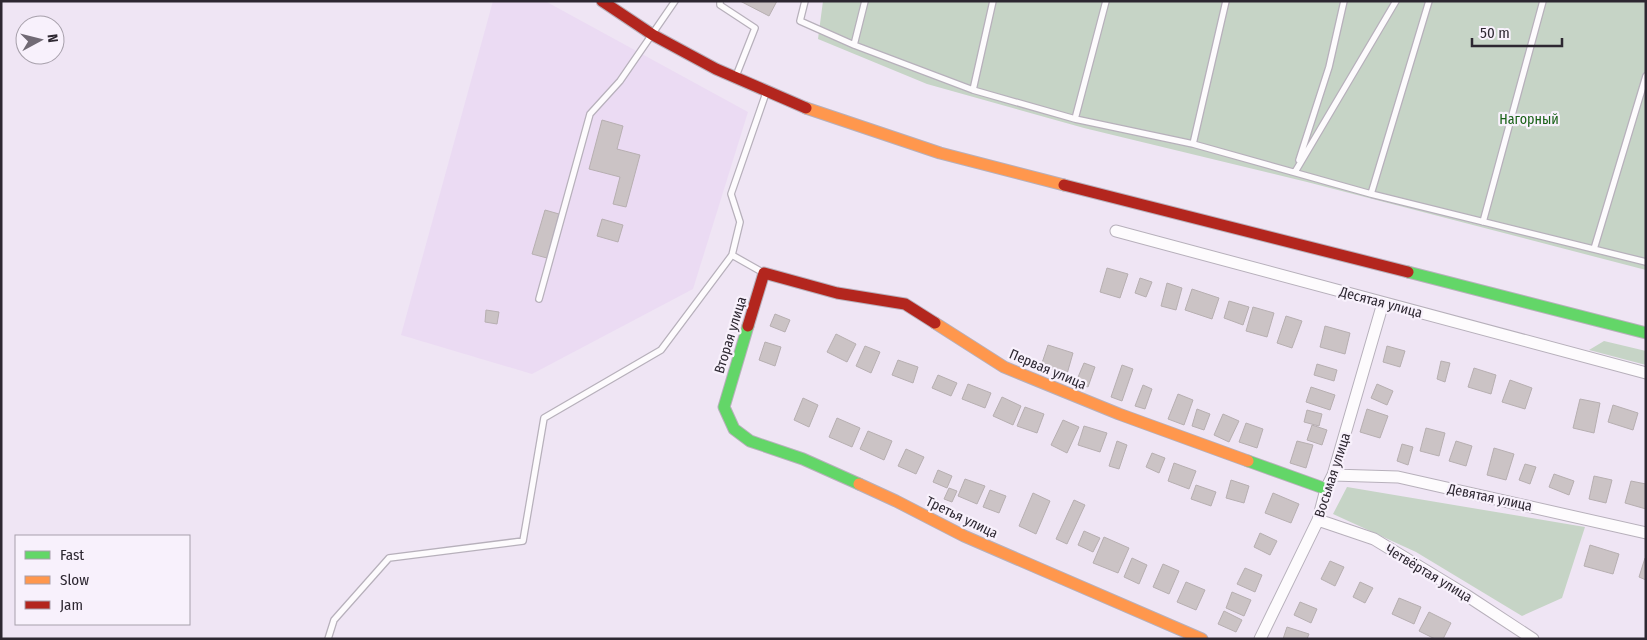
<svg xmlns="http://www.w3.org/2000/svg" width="1647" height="640" font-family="'Fira Sans Condensed',sans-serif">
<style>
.built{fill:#ebdbf3}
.green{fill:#c6d4c6}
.building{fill:#cbc3c5;stroke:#b7afb1}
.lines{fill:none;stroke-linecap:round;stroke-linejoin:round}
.lane-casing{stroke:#b7b0bb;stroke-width:8}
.street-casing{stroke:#b7b0bb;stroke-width:13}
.fast-casing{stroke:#b7b0bb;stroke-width:13}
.slow-casing{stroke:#b7b0bb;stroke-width:13}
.jam-casing{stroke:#b7b0bb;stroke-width:13}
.lane{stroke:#fdfbfd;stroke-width:5.5}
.street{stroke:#fdfbfd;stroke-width:11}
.fast{stroke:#63d668;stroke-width:11}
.slow{stroke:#ff974d;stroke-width:11}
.jam{stroke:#b3261e;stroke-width:11}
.labels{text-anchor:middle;stroke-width:4.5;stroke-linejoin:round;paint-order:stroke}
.park-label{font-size:14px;fill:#1a6218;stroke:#f8f1fc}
.street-label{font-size:14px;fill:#2d2731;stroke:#f8f1fc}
</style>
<rect width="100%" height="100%" fill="#efe5f4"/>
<!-- built -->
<path class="built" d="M493,1H545L748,112L693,289L532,374L401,335Z"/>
<!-- green -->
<path class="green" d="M823,1H1646V270L1307,182L1084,128L927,84L818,39Z
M1604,341L1646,351V365L1589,350Z
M1347,487L1585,527L1562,598L1522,616L1416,552L1333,514Z"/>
<!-- building -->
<path class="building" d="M740,1H777L769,16Z
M602,120L623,126L617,149L640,155L626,207L613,204L620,177L589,169Z
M545,210L559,214L547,258L532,254Z
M602,219L623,225L618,242L597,236Z
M1107,268L1128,274L1120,298L1100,292Z
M1140,278L1152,282L1146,297L1135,293Z
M1167,283L1182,288L1176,310L1161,306Z
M1192,289L1219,298L1212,319L1185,310Z
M1229,301L1249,307L1243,325L1224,318Z
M1253,307L1274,313L1267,337L1246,331Z
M486,310L499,312L497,324L485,322Z
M775,314L790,320L785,332L770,326Z
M1286,316L1302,321L1292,348L1277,343Z
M1325,326L1350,333L1345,354L1320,347Z
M836,334L856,344L847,362L827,352Z
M765,342L781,347L775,366L759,360Z
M1048,345L1073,353L1067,374L1041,366Z
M865,346L880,352L871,373L856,366Z
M1387,346L1405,351L1400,367L1383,362Z
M898,360L918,367L913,383L892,375Z
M1441,361L1450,363L1445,382L1437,379Z
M1084,363L1095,367L1088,387L1076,382Z
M1317,364L1337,370L1334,381L1314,375Z
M1122,365L1133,369L1122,401L1111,397Z
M1474,368L1496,375L1491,394L1468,387Z
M938,375L957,383L951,396L932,388Z
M1510,380L1532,388L1525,409L1502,402Z
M968,384L991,393L985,408L962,399Z
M1377,384L1393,391L1387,405L1371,398Z
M1143,385L1152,389L1145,409L1135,406Z
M1311,387L1335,395L1330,410L1306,402Z
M1178,394L1193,400L1184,425L1168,419Z
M1002,397L1021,406L1013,425L993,416Z
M803,398L818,405L809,427L794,420Z
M1580,399L1600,403L1594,433L1573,428Z
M1613,405L1638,413L1633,430L1608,422Z
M1025,407L1044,414L1037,433L1017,426Z
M1197,409L1210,414L1204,430L1192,426Z
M1367,409L1388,416L1380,438L1360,432Z
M1307,410L1322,414L1319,426L1304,422Z
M1223,414L1239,421L1229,442L1214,435Z
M837,418L860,428L852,447L829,437Z
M1063,420L1079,427L1067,453L1051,445Z
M1246,423L1263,429L1257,448L1239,442Z
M1312,425L1327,430L1322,445L1307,440Z
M1084,426L1107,433L1100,452L1078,445Z
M1426,428L1445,433L1439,456L1420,451Z
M868,431L892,441L884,460L860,449Z
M1117,441L1127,445L1119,469L1109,466Z
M1297,441L1313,445L1306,468L1290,463Z
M1456,441L1472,446L1466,466L1449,461Z
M1402,444L1413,447L1408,465L1397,461Z
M1494,448L1514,454L1506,480L1487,475Z
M906,449L924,457L916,474L898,466Z
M1152,453L1165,458L1159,473L1146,467Z
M1174,463L1196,471L1189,489L1168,481Z
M1525,464L1536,467L1530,484L1519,480Z
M938,470L952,476L947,488L933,482Z
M1554,474L1574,481L1569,495L1549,487Z
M1594,476L1612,480L1606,503L1589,499Z
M965,479L985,486L977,504L958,496Z
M1231,480L1249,486L1244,503L1226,498Z
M1631,481L1646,484V509L1625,503Z
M1196,485L1216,492L1211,506L1191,499Z
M949,488L957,491L952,502L944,499Z
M990,490L1006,496L999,513L983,507Z
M1033,493L1050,501L1036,534L1019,526Z
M1273,493L1299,504L1291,523L1265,513Z
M1074,500L1085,505L1067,544L1056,539Z
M1084,531L1100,538L1093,552L1078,545Z
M1260,533L1277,541L1270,555L1254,547Z
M1104,537L1129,548L1118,573L1093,563Z
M1590,545L1619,554L1613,574L1584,566Z
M1132,558L1147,565L1139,584L1124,577Z
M1645,558H1646V580L1639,577Z
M1330,561L1344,567L1335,586L1321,579Z
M1163,564L1179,571L1169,594L1153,587Z
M1245,568L1262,575L1255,592L1237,584Z
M1186,582L1205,590L1196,610L1177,602Z
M1360,582L1373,588L1365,603L1353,597Z
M1232,592L1251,600L1244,616L1226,608Z
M1399,598L1421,607L1414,624L1392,614Z
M1300,602L1317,609L1311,623L1294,615Z
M1224,611L1242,620L1236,632L1218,624Z
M1429,612L1451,623L1443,639H1435L1419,631Z
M1287,627L1309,634L1307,639H1283Z"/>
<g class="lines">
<!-- lane casing -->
<g class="lane-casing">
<path id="lane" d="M720,1V5L755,28L736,76
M805,1L800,21L854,45L973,90L1075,119L1193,144L1371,194L1646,262
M854,45L865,1
M973,90L993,1
M1075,119L1106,1
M1193,144L1226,1
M1299,160L1329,67L1344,1
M1295,172L1396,1
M1371,194L1429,1
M1483,222L1543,1
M1594,249L1646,76
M762,272L732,255L740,222L731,194L766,93
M539,299L590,114L620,81L675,1
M328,639L334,620L389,558L523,541L544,418L661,350L732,255"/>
</g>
<!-- street casing -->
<g class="street-casing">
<path id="street" d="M1116,231L1646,373
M1333,475L1398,477L1646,533
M1318,520L1374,539L1466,595L1533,639
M1260,639L1318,520L1326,489L1333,475L1383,303"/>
</g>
<!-- fast casing -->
<g class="fast-casing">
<path id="fast" d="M1408,272L1646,333
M748,326L724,407L734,429L750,441L803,459L859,484
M1248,461L1326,489"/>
</g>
<!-- slow casing -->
<g class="slow-casing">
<path id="slow" d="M806,108L940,153L1064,185
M935,323L1004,367L1119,414L1248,461
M859,484L896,501L964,536L1202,639"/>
</g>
<!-- jam casing -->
<g class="jam-casing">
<path id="jam" d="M602,1L653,35L716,69L806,108
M1064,185L1408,272
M748,326L764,273L837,293L905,304L935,323"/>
</g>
<!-- lane -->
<use href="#lane" class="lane"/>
<!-- street -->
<use href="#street" class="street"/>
<!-- fast -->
<use href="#fast" class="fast"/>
<!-- slow -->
<use href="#slow" class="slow"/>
<!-- jam -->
<use href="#jam" class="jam"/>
</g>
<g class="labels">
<!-- park labels -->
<g class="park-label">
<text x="1529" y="124">Нагорный</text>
</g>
<!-- street labels -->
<g class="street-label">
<text transform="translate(1381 302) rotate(15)" y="5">Десятая улица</text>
<text transform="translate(730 335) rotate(-73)" y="5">Вторая улица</text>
<text transform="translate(1048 369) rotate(23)" y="5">Первая улица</text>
<text transform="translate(1332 475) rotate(-72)" y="5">Восьмая улица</text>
<text transform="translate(1490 497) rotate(12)" y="5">Девятая улица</text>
<text transform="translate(962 517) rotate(26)" y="5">Третья улица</text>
<text transform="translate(1429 573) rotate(31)" y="5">Четвёртая улица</text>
</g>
</g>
<!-- border -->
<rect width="1647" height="640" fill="none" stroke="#2d2731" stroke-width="5"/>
<!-- legend -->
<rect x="15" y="535" width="175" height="90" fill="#f8f1fc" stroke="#a7a0ab"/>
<rect x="25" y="551" width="25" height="8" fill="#63d668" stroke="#a7a0ab"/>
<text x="60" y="560" font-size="15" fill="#2d2731">Fast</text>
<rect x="25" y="576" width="25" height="8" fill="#ff974d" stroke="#a7a0ab"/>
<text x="60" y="585" font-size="15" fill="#2d2731">Slow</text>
<rect x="25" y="601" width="25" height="8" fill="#b3261e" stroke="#a7a0ab"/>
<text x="60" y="610" font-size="15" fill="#2d2731">Jam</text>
<!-- north arrow -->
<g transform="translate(40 40) rotate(83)"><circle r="24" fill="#f8f1fc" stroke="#a7a0ab"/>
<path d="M0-4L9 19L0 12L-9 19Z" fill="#716a75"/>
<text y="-8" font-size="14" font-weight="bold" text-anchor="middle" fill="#2d2731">N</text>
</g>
<!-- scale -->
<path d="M1472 38v8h90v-8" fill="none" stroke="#2d2731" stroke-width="2.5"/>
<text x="1480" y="38" font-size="15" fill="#2d2731" stroke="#f8f1fc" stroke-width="4" paint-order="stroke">50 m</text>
</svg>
